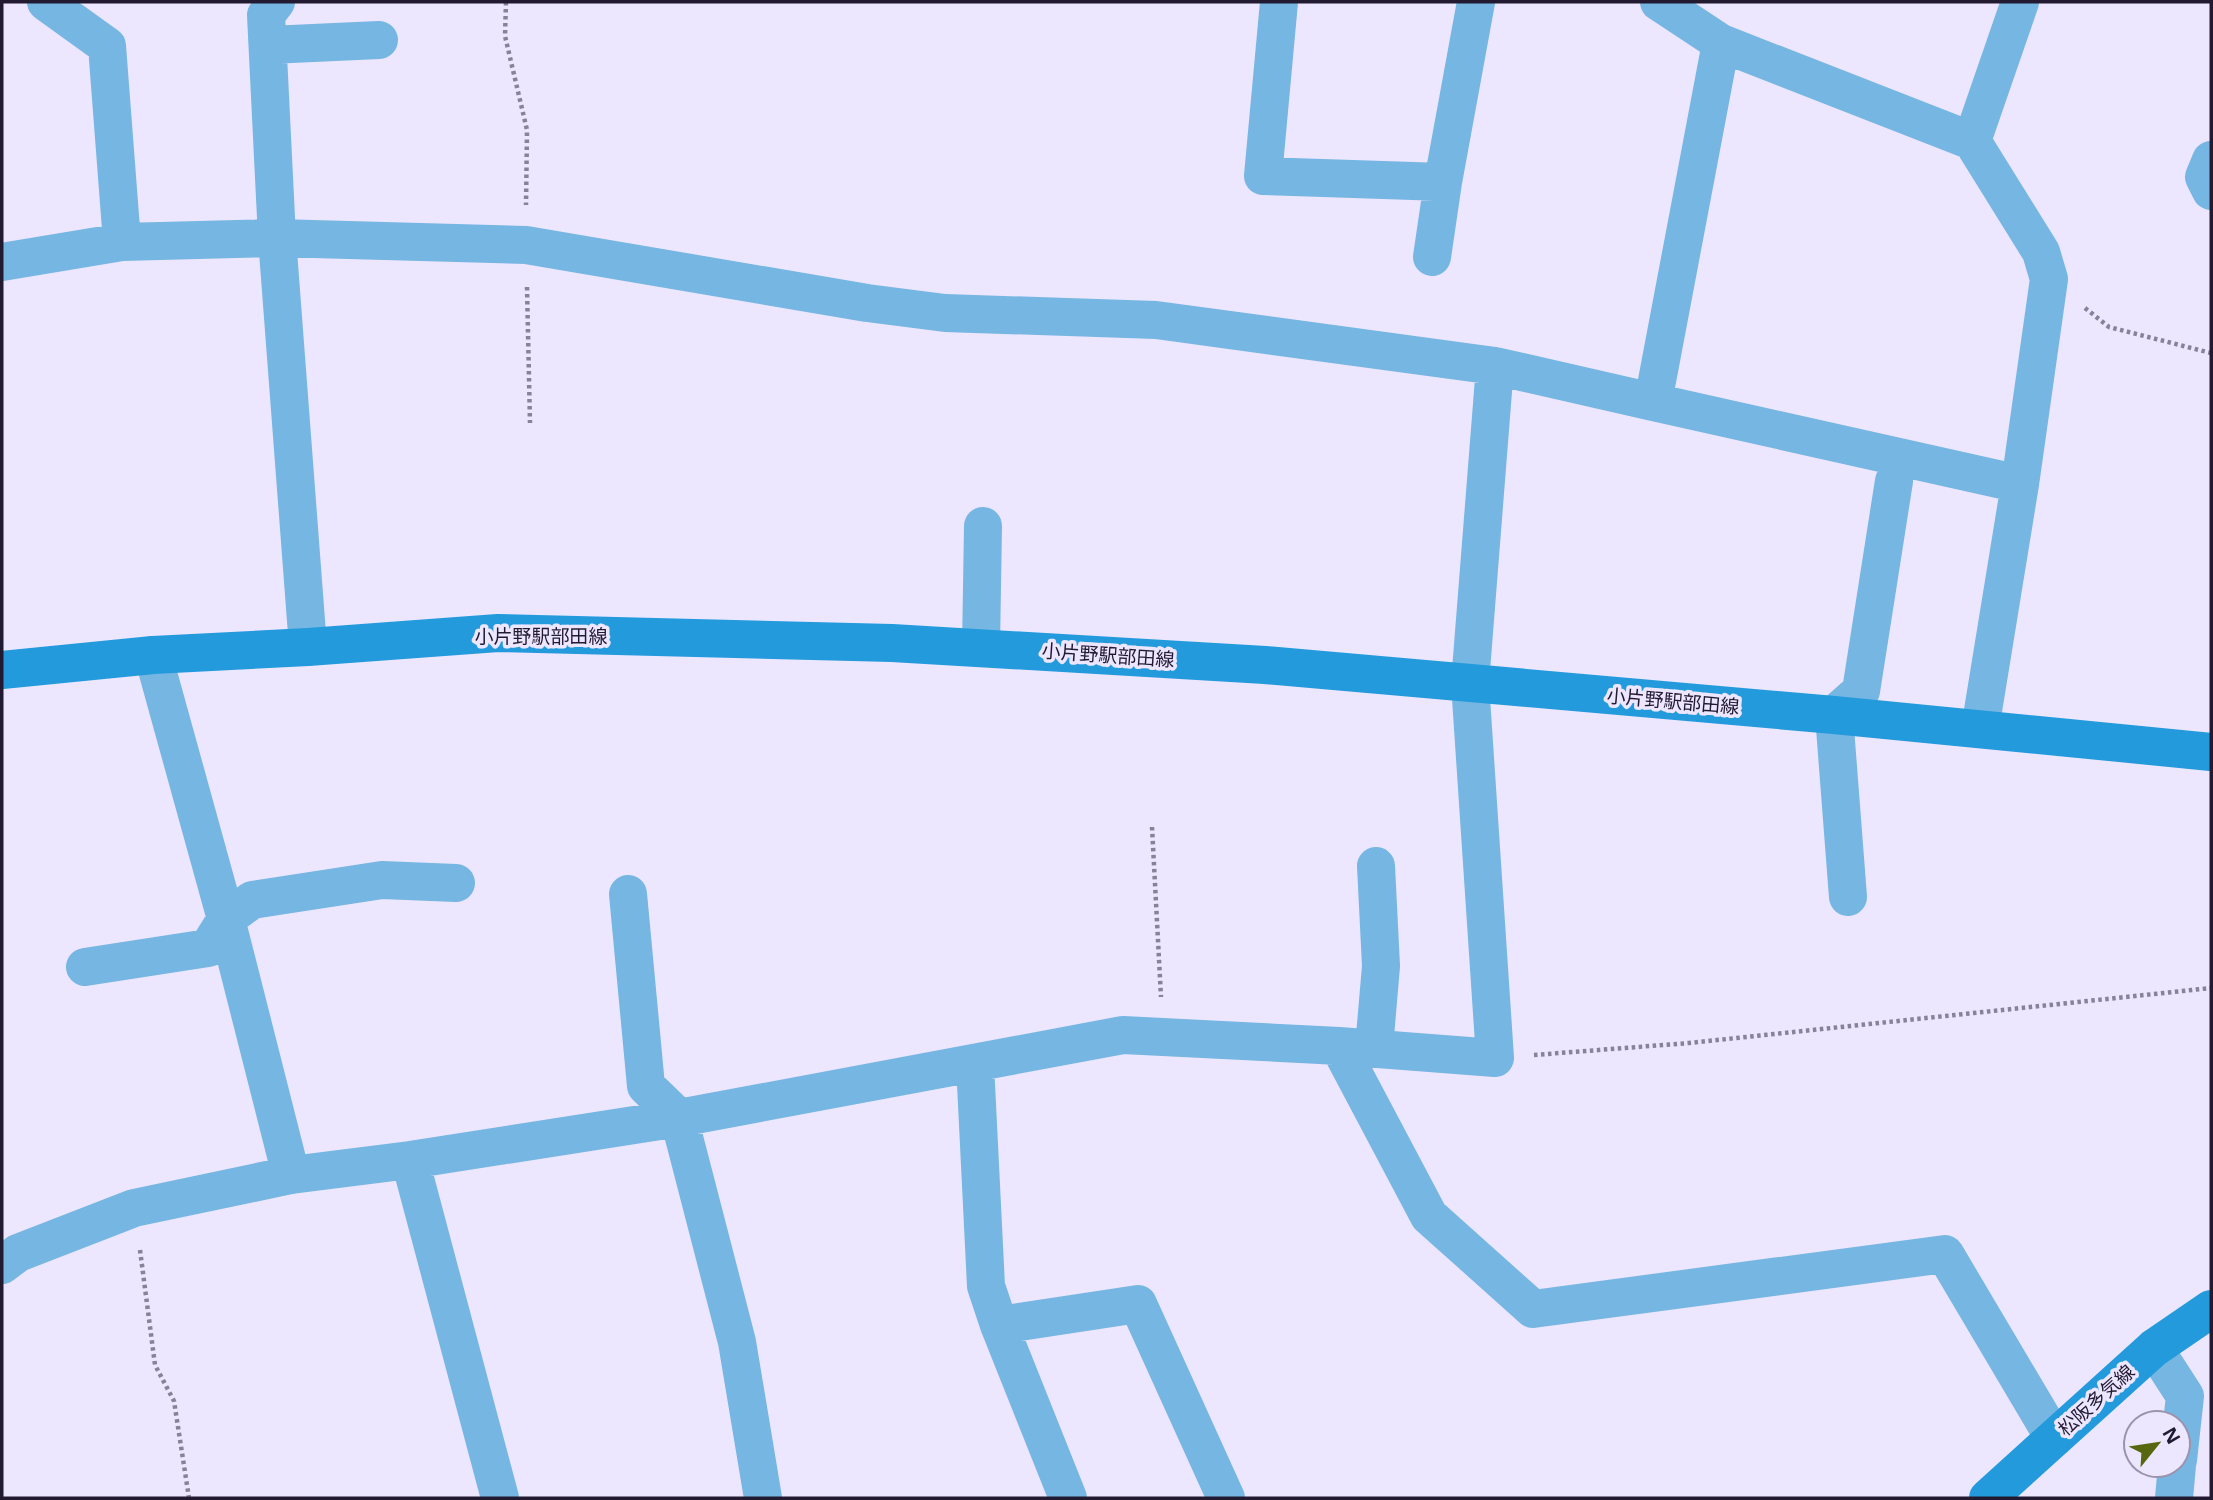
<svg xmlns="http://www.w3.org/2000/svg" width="2213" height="1500" font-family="'Open Sans','Noto Sans JP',sans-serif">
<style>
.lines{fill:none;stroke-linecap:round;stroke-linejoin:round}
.path{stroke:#888199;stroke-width:4.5;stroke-dasharray:3.5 3.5;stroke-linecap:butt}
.minor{stroke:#76b6e2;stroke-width:38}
.secondary{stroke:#239adc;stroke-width:38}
.labels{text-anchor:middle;stroke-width:7;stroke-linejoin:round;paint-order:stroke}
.street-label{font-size:19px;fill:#221a30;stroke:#ede6ff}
</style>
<rect width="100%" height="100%" fill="#ede6ff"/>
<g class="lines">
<!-- path -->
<path class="path" d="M506,2L505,36L527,130L526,205
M527,287L530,423
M2085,308L2109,327L2211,353
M1152,827L1161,997
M1534,1055L1689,1043L2211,988
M140,1250L155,1365L174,1401L189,1498"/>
<!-- minor -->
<path class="minor" d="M46,2L107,46L122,242
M276,2L266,15L277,238L308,647
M1279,2L1263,176L1443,182
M1659,2L1721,43
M269,45L379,40
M1972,141L2020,2
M2211,160L2204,177L2211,191
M1432,257L1443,182L1476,2
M2,262L122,242L277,238L526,245L867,303L945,313L1156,320L1495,366L1653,402L1721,43L1972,141L2041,252L2049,279L2020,484L1980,729
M1653,402L2020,484
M981,647L983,526
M153,655L226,919L291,1175
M628,894L646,1086L679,1118L737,1342L763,1498
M1848,897L1834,715L1861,691L1894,481
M85,967L208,948L226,919L252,900L382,880L456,883
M1339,1046L1429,1216L1533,1309L1945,1254L2054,1438
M1374,1048L1381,966L1376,866
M975,1064L986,1286L999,1325L1068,1498
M410,1160L500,1498
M2,1265L18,1253L134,1208L291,1175L410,1160L679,1118L1123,1035L1339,1046L1495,1058L1470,683L1495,366
M999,1325L1138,1304L1226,1498
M2154,1348L2185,1396L2178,1460
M2174,1498L2177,1465"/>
<!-- secondary -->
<path class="secondary" d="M2,670L153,655L308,647L498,633L892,643L1265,665L1834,715L2211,752
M1988,1498L2154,1348L2211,1309"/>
</g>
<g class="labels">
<!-- street labels -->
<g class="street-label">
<text x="541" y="643">小片野駅部田線</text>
<text transform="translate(1108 655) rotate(4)" y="7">小片野駅部田線</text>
<text transform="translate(1673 701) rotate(5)" y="7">小片野駅部田線</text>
<text transform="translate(2096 1400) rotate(-42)" y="7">松阪多気線</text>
</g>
</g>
<!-- border -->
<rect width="2213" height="1500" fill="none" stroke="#221a30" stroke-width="7"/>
<!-- north arrow -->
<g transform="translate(2157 1444) rotate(60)"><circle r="33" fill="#ede6ff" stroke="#9c94ac" stroke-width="2"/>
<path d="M0-5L12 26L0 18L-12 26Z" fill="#57670f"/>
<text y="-10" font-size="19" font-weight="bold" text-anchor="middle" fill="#221a30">N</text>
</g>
</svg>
